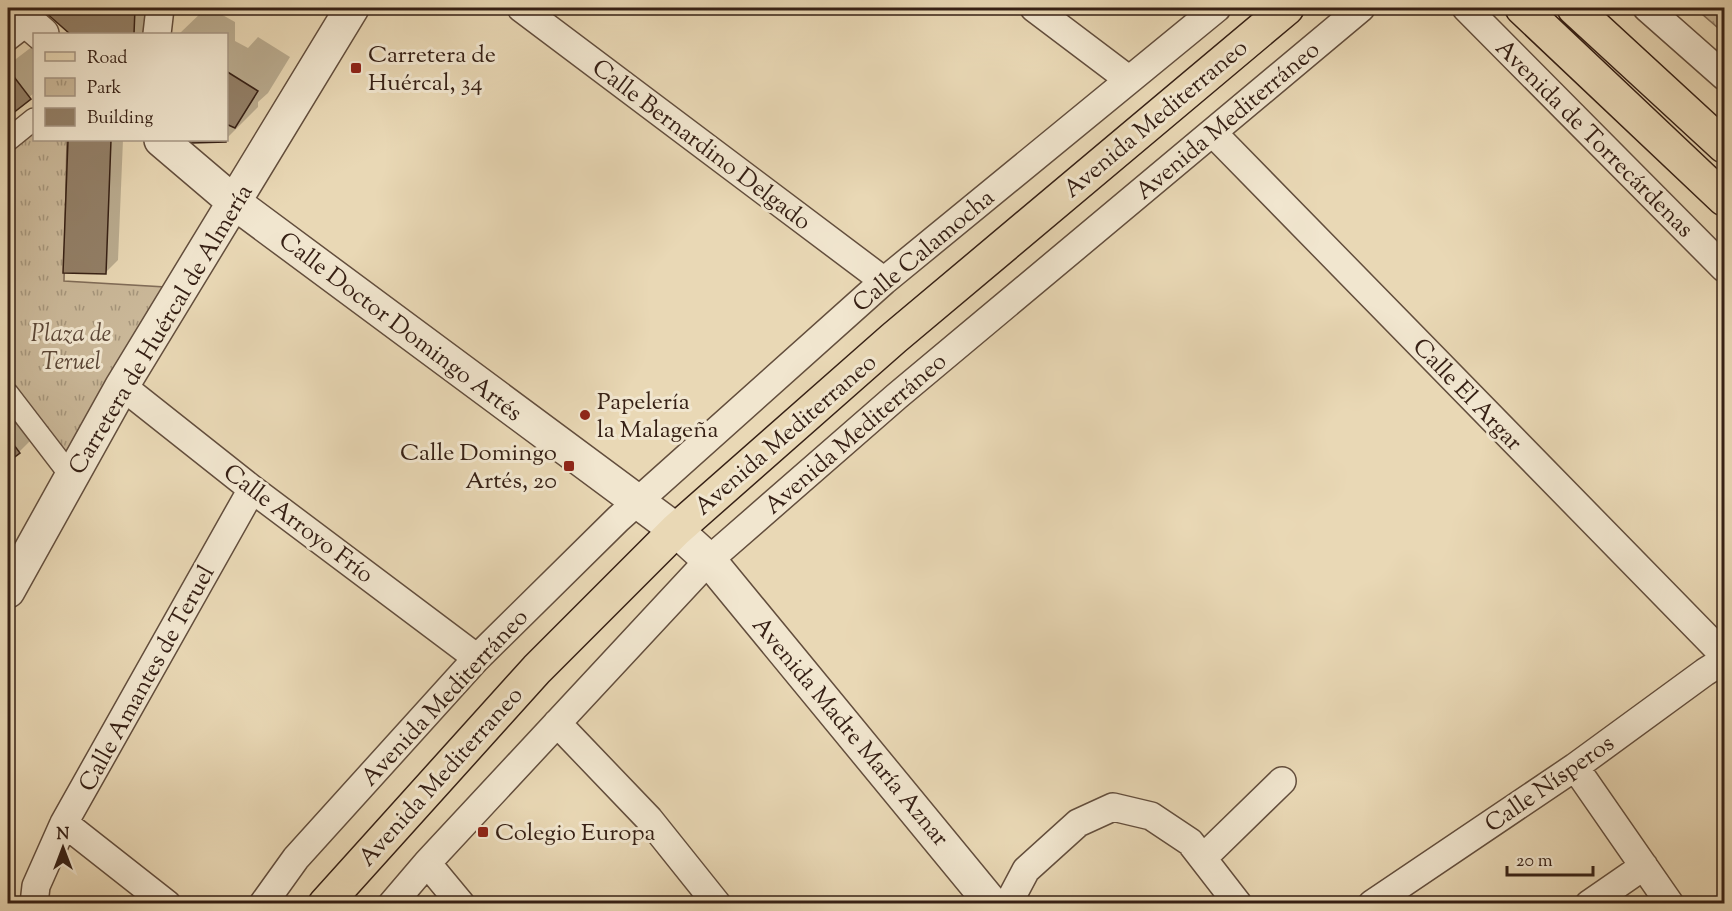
<svg xmlns="http://www.w3.org/2000/svg" width="1732" height="911" font-family="'Sorts Mill Goudy',serif">
<style>
.park{fill:url(#park-tufts);stroke:#806c58;stroke-width:1.5}
.shadow{fill:#0003}
.building{fill:#938068;stroke:#362015;stroke-width:1.5}
.lines{fill:none;stroke-linecap:round;stroke-linejoin:round}
.pedestrian-casing{stroke:#634e3d;stroke-width:24}
.minor-casing{stroke:#634e3d;stroke-width:30}
.tertiary-casing{stroke:#634e3d;stroke-width:36}
.primary-casing{stroke:#362015;stroke-width:36}
.pedestrian{stroke:#f1e6cf;stroke-width:21}
.minor{stroke:#f1e6cf;stroke-width:27}
.tertiary{stroke:#f1e6cf;stroke-width:33}
.primary{stroke:#e9d8b5;stroke-width:33}
.poi-dot{fill:#8f2418;stroke:#f1e6cf;stroke-width:2}
.labels{text-anchor:middle;stroke-width:6;stroke-linejoin:round;paint-order:stroke}
.poi-label{font-size:24px;fill:#362015;stroke:#f1e6cf;text-anchor:start}
.street-label{font-size:24px;fill:#362015;stroke:#f1e6cf}
.park-label{font-size:24px;font-style:italic;fill:#5b4636;stroke:#f1e6cf}
</style>
<defs>
<pattern id="park-tufts" width="24" height="20" patternUnits="userSpaceOnUse" patternTransform="scale(1.5)"><rect width="24" height="20" fill="#cbb99a"/><path d="M3 7l-1-3M5 7V3M7 7l1-3M15 17l-1-3M17 17v-4M19 17l1-3" fill="none" stroke="#a6967c"/></pattern>
</defs>
<rect width="100%" height="100%" fill="#e9d8b5"/>
<filter id="stains"><feTurbulence type="fractalNoise" baseFrequency=".00333" numOctaves="4"/><feColorMatrix values="0 0 0 0 .2 0 0 0 0 .09 0 0 0 0 .02 0 0 0 .5 -.17"/></filter>
<radialGradient id="worn" r=".72"><stop offset=".6" stop-color="#630" stop-opacity="0"/><stop offset="1" stop-color="#630" stop-opacity=".3"/></radialGradient>
<!-- park -->
<path class="park" d="M1695,8H1724V33Z
M34,119V140H67L64,281L182,288L71,476L8,394V140Z"/>
<!-- shadow -->
<path class="shadow" d="M43,8H166L165,34H72Z
M206,8H210L235,22V41L248,48L258,37L290,57L268,93L258,102V107L226,139V34H179Z
M33,46L34,93L8,115V65Z
M69,140H123L118,260L105,273L65,272Z
M8,380L43,428L19,452L8,460Z"/>
<!-- building -->
<path class="building" d="M47,8H135L134,34H70L44,11Z
M8,69L31,99L8,117Z
M226,71L258,91L235,128L226,124Z
M68,140H111L106,274L63,273Z
M186,140H226V142L191,143Z
M8,437L20,453L8,462Z"/>
<g class="lines">
<!-- pedestrian casing -->
<g class="pedestrian-casing">
<path id="pedestrian" d="M8,40L30,23
M8,140L34,119
M8,394L71,476"/>
</g>
<!-- minor casing -->
<g class="minor-casing">
<path id="minor" d="M521,8L884,281
M1034,8L1128,79
M1466,8L1724,268
M1647,8L1724,76
M157,34L160,8
M1213,133L1719,650L1724,652
M122,386L252,489L477,658
M557,723L649,819L717,904
M1575,767L1670,904
M64,823L167,904
M1203,858L1282,781
M427,863L461,904
M34,904L36,886L64,823L252,489
M263,904L296,858L477,658L618,519L884,281L1217,8
M392,904L427,863L709,560L897,396L1361,8
M1008,904L1026,870L1078,823L1113,807L1151,816L1190,842L1238,904
M1372,904L1575,767L1705,672L1724,660
M1589,904L1644,866"/>
</g>
<!-- tertiary casing -->
<g class="tertiary-casing">
<path id="tertiary" d="M12,8L42,34
M161,140L235,203L676,530L709,560L992,904
M8,591L122,386L352,8"/>
</g>
<!-- primary casing -->
<g class="primary-casing">
<path id="primary" d="M1522,8L1724,199
M1574,8L1724,146
M325,904L537,669L676,530L894,338L1287,8"/>
</g>
<!-- pedestrian -->
<use href="#pedestrian" class="pedestrian"/>
<!-- minor -->
<use href="#minor" class="minor"/>
<!-- tertiary -->
<use href="#tertiary" class="tertiary"/>
<!-- primary -->
<use href="#primary" class="primary"/>
</g>
<!-- markers -->
<g class="poi-dot">
<rect x="350" y="62" width="12" height="12" rx="3"/>
<circle cx="585" cy="415" r="6"/>
<rect x="563" y="460" width="12" height="12" rx="3"/>
<rect x="477" y="826" width="12" height="12" rx="3"/>
</g>
<g class="labels">
<!-- poi labels -->
<g class="poi-label">
<text x="368" y="62">Carretera de<tspan x="368" dy="28">Huércal, 34</tspan></text>
<text x="597" y="409">Papelería<tspan x="597" dy="28">la Malageña</tspan></text>
<text x="557" y="460" text-anchor="end">Calle Domingo<tspan x="557" dy="28">Artés, 20</tspan></text>
<text x="495" y="840">Colegio Europa</text>
</g>
<!-- street labels -->
<g class="street-label">
<text transform="translate(1155 118) rotate(-40)" y="8">Avenida Mediterraneo</text>
<text transform="translate(1227 120) rotate(-40)" y="8">Avenida Mediterráneo</text>
<text transform="translate(1595 138) rotate(45)" y="8">Avenida de Torrecárdenas</text>
<text transform="translate(702 144) rotate(37)" y="8">Calle Bernardino Delgado</text>
<text transform="translate(923 250) rotate(-40)" y="8">Calle Calamocha</text>
<text transform="translate(401 326) rotate(37)" y="8">Calle Doctor Domingo Artés</text>
<text transform="translate(160 329) rotate(-59)" y="8">Carretera de Huércal de Almería</text>
<text transform="translate(1468 394) rotate(46)" y="8">Calle El Argar</text>
<text transform="translate(855 433) rotate(-41)" y="8">Avenida Mediterráneo</text>
<text transform="translate(785 434) rotate(-41)" y="8">Avenida Mediterraneo</text>
<text transform="translate(299 523) rotate(37)" y="8">Calle Arroyo Frío</text>
<text transform="translate(146 678) rotate(-61)" y="8">Calle Amantes de Teruel</text>
<text transform="translate(444 697) rotate(-47)" y="8">Avenida Mediterráneo</text>
<text transform="translate(851 731) rotate(50)" y="8">Avenida Madre María Aznar</text>
<text transform="translate(440 776) rotate(-48)" y="8">Avenida Mediterraneo</text>
<text transform="translate(1549 783) rotate(-35)" y="8">Calle Nísperos</text>
</g>
<!-- park labels -->
<g class="park-label">
<text x="71" y="341">Plaza de<tspan x="71" dy="28">Teruel</tspan></text>
</g>
</g>
<!-- margin -->
<rect width="1732" height="911" fill="none" stroke="#e9d8b5" stroke-width="30"/>
<rect x="9" y="9" width="1714" height="893" fill="none" stroke="#362015" stroke-width="3"/>
<rect x="15" y="15" width="1702" height="881" fill="none" stroke="#362015" stroke-width="1.5"/>
<!-- legend -->
<rect x="33" y="33" width="195" height="108" fill="#f1e6cf" stroke="#a69785" stroke-width="1.5"/>
<rect x="45" y="52" width="30" height="9" fill="#e9d8b5" stroke="#a69785" stroke-width="1.5"/>
<text x="87" y="63" font-size="18" fill="#362015">Road</text>
<rect x="45" y="78" width="30" height="18" fill="url(#park-tufts)" stroke="#a69785" stroke-width="1.5"/>
<text x="87" y="93" font-size="18" fill="#362015">Park</text>
<rect x="45" y="108" width="30" height="18" fill="#938068" stroke="#a69785" stroke-width="1.5"/>
<text x="87" y="123" font-size="18" fill="#362015">Building</text>
<!-- north arrow -->
<g transform="translate(63 848)" stroke="#f1e6cf" stroke-width="4.5" paint-order="stroke">
<path d="M0-4.5L10 22L0 15L-10 22Z" fill="#362015"/>
<text y="-9" font-size="16" font-weight="bold" text-anchor="middle" fill="#362015">N</text>
</g>
<!-- scale -->
<path d="M1507 866v9h86v-9" fill="none" stroke="#362015" stroke-width="3"/>
<text x="1516" y="866" font-size="18" fill="#362015" stroke="#f1e6cf" stroke-width="4.5" paint-order="stroke">20 m</text>
<rect width="100%" height="100%" filter="url(#stains)"/>
<rect width="100%" height="100%" fill="url(#worn)"/>
</svg>
